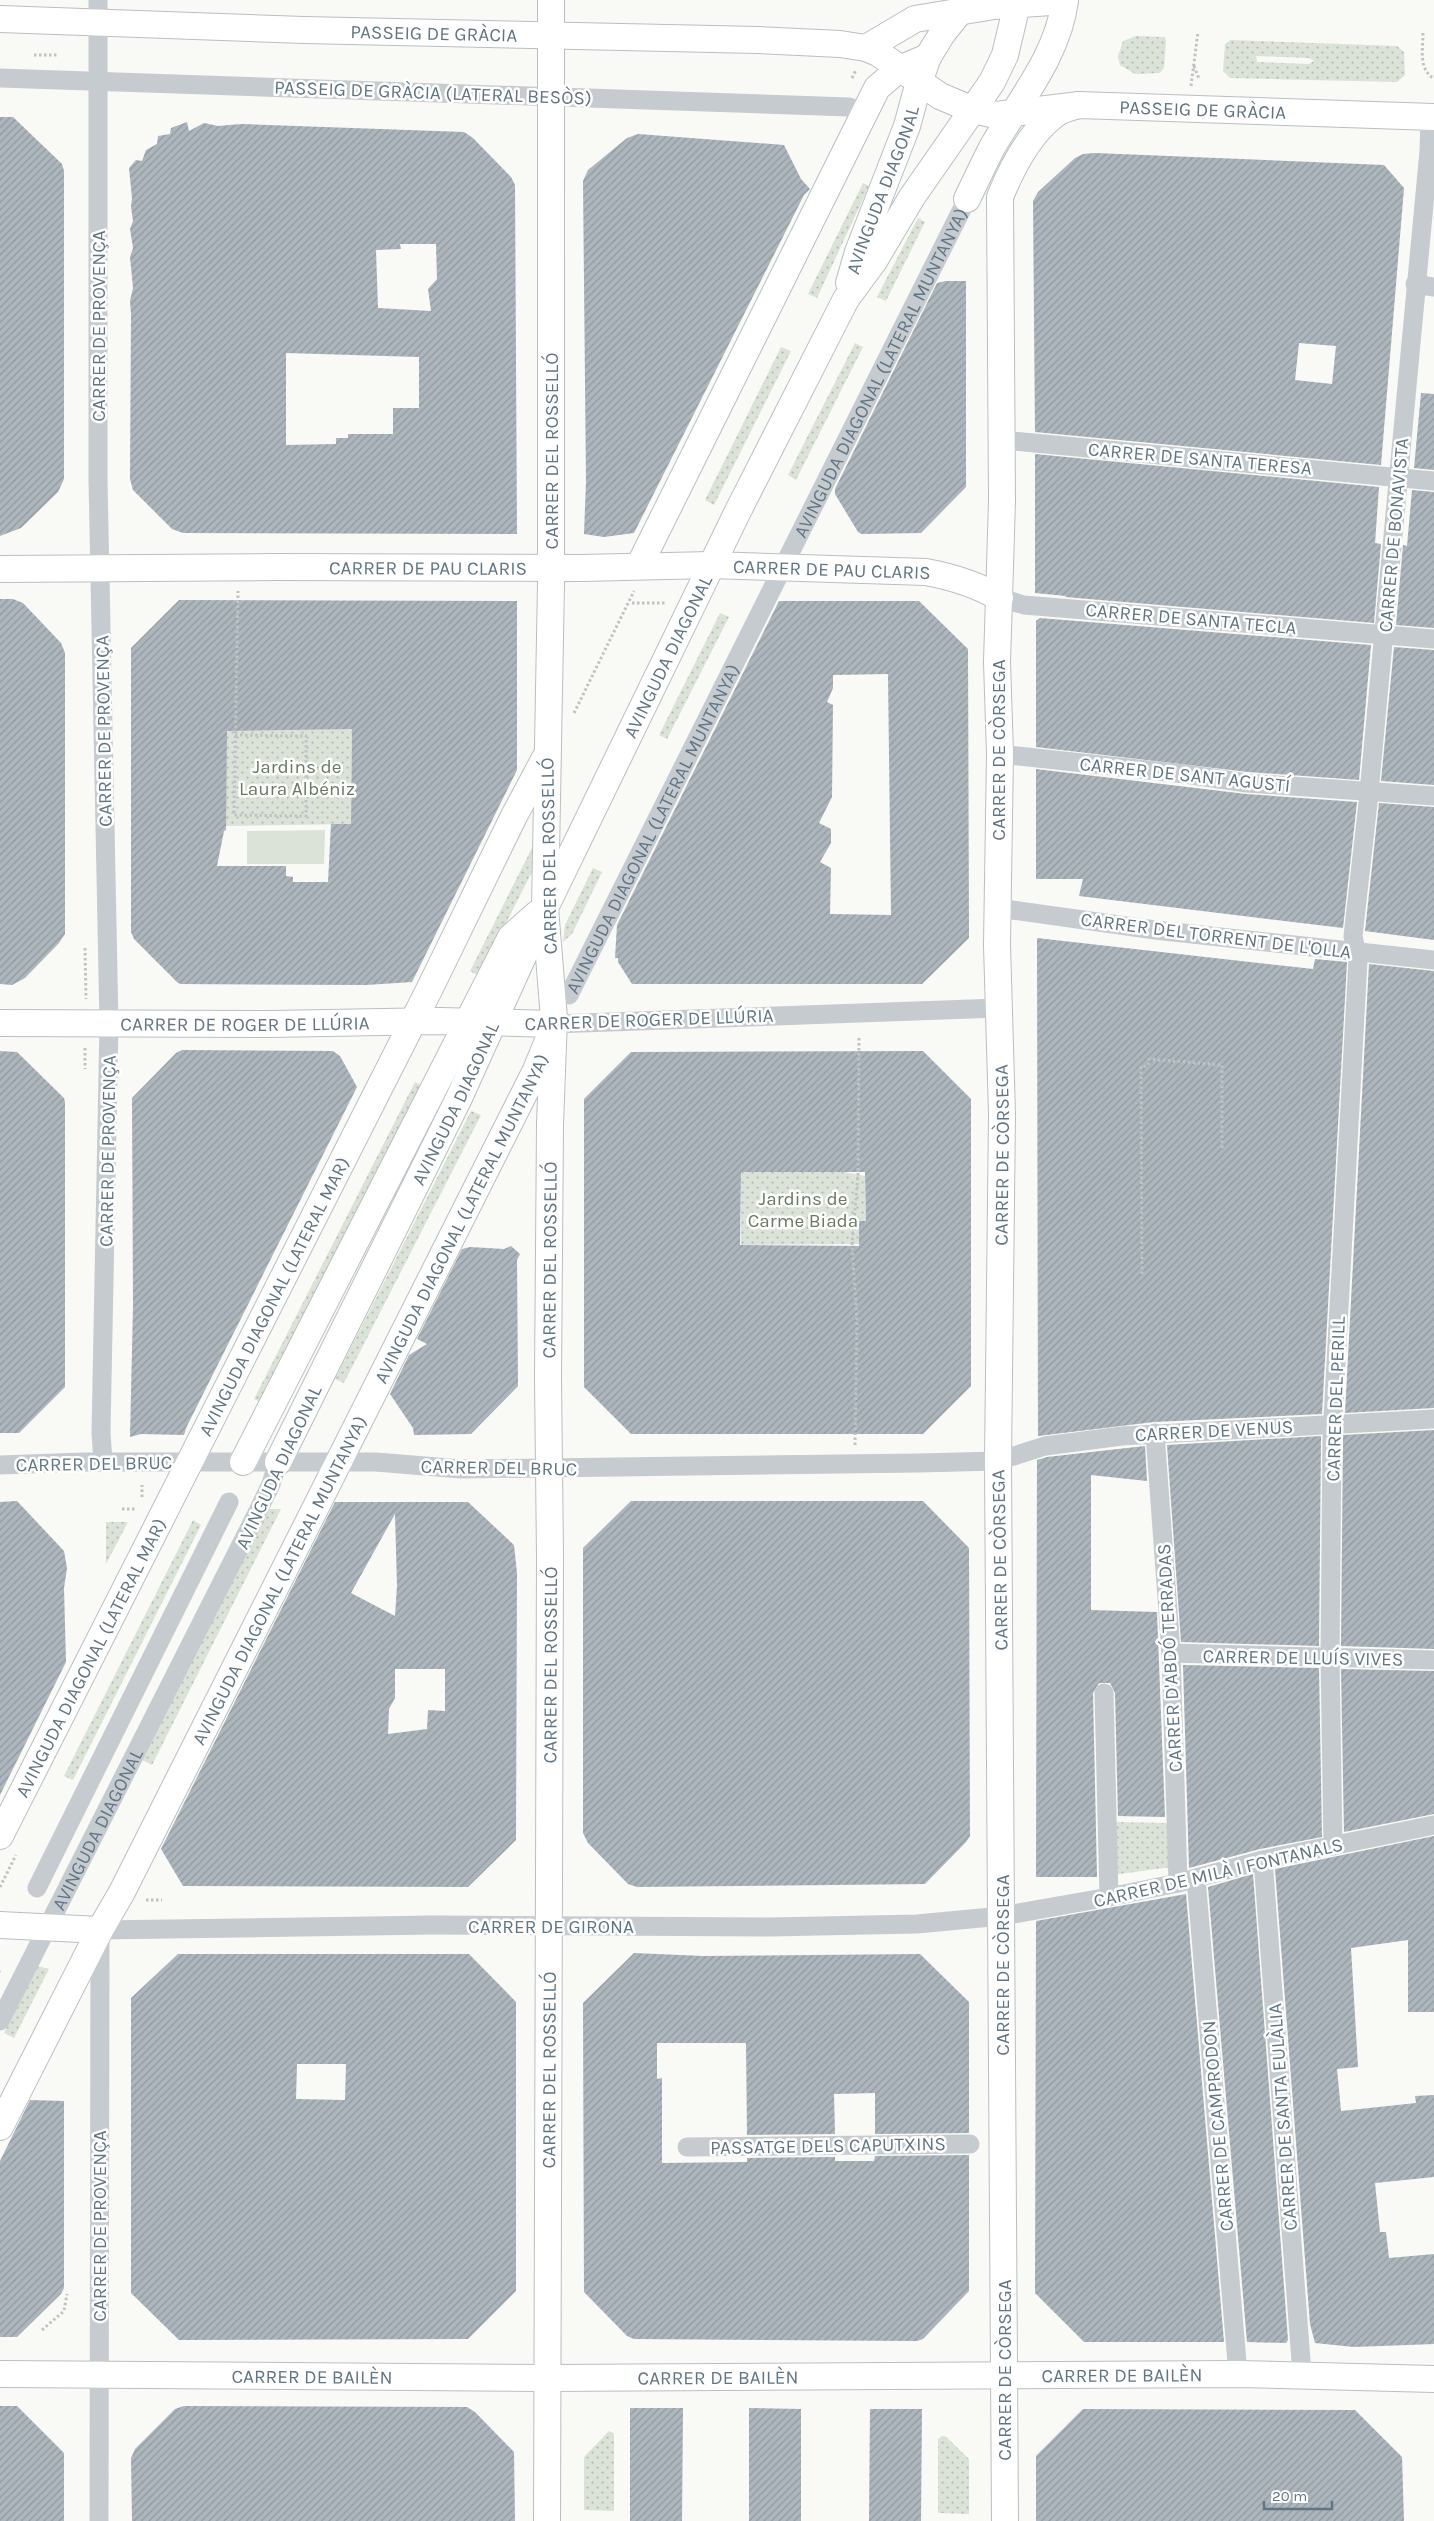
<svg xmlns="http://www.w3.org/2000/svg" width="1434" height="2521" font-family="Karla,sans-serif">
<style>
.green{fill:url(#green-dots);fill-rule:evenodd}
.pitch{fill:#dbe2d7}
.building{fill:url(#building-hatch);fill-rule:evenodd}
.lines{fill:none;stroke-linecap:round;stroke-linejoin:round}
.secondary-casing{stroke:#b8bfc3;stroke-width:28}
.path{stroke:#c0c3c5;stroke-width:3;stroke-dasharray:2.5 2.5;stroke-linecap:butt}
.street{stroke:#c6cbcf;stroke-width:19}
.secondary{stroke:#fff;stroke-width:26}
.tram{stroke:#a8afb5;stroke-width:1}
.labels{text-anchor:middle;stroke-width:5;stroke-linejoin:round;paint-order:stroke}
.street-label{font-size:19px;fill:#617584;stroke:#fff}
.park-label{font-size:19px;fill:#667b61;stroke:#fff}
</style>
<defs>
<pattern id="green-dots" width="8" height="8" patternUnits="userSpaceOnUse" patternTransform="scale(1.25)"><rect width="8" height="8" fill="#dbe2d7"/><path d="M2 2h.1M6 6h.1" fill="none" stroke="#b5bcb4" stroke-width="1.8" stroke-linecap="round"/></pattern>
<pattern id="building-hatch" width="6" height="6" patternUnits="userSpaceOnUse" patternTransform="scale(1.25)"><rect width="6" height="6" fill="#acb6bc"/><path d="M-1 1l2-2M0 6l6-6M5 7l2-2" fill="none" stroke="#8f999e"/></pattern>
</defs>
<rect width="100%" height="100%" fill="#f9f9f6"/>
<!-- green -->
<path class="green" d="M1136,36L1165,37L1166,41L1164,68L1160,73L1135,74L1120,65L1118,56L1123,41Z
M1231,40L1397,46L1404,52L1405,75L1397,82L1230,78L1223,71L1225,44ZM1256,56L1309,58L1314,61L1309,64L1257,62Z
M863,183L869,186L817,298L808,294Z
M918,218L925,222L886,301L877,297Z
M855,343L863,347L796,480L788,475Z
M781,347L791,351L714,505L705,500Z
M720,613L729,617L667,739L659,735Z
M226,690L352,729L351,824L226,826Z
M534,844V868L479,976L470,971Z
M593,868L602,872L572,934L563,942L565,925Z
M415,1082L425,1087L263,1403L254,1399Z
M471,1111L481,1115L344,1383L335,1379Z
M741,1172H843L865,1176L866,1221L859,1244L741,1245Z
M269,1509H281L152,1765L142,1760Z
M193,1520L201,1525L73,1780L64,1776Z
M106,1522H128L106,1564Z
M1111,1822L1170,1823L1172,1867L1112,1875Z
M38,1966L49,1969L14,2038L4,2033Z
M609,2431L614,2434V2511L584,2510V2457Z
M942,2436H945L969,2459V2514L938,2513V2439Z"/>
<!-- pitch -->
<path class="pitch" d="M325,830L324,864H247V831Z"/>
<!-- building -->
<path class="building" d="M0,117H13L62,164L64,171V479L58,492L21,528L0,536Z
M187,122L189,131L204,123L218,126L241,124L464,132L473,138L511,177L515,185L517,534L183,533L172,529L133,490L130,479L131,314L130,301L133,288L130,257L133,248L130,229L133,221L131,207L132,198L129,168L136,160L142,161L146,150L157,144L158,136L170,134L171,128ZM400,244H436L437,279L428,289L431,311L378,308L376,250L401,249ZM286,353L419,357V408H393V434H348V438H336V444L286,445Z
M638,134L784,145L801,179L810,189L804,195L634,533L604,537L584,534L586,482L583,181L588,170L627,138Z
M1095,153L1384,165L1404,188L1381,465L1035,432L1033,201L1038,192L1075,158L1083,154ZM1299,343L1336,346L1332,384L1295,380Z
M946,281H966V487L921,533L862,534L858,532L835,494V489L937,283Z
M1421,393L1434,394V470L1414,468Z
M1035,454L1379,487L1375,543L1381,544L1374,623L1065,597L1066,596L1035,593Z
M1412,490L1434,492V628L1396,625L1403,545L1407,546Z
M0,599H13L23,603L61,643L65,653V934L59,943L25,978L12,985L0,984Z
M179,600L517,601V770L412,982L366,985L181,984L178,983L134,939L131,932V648ZM352,729L351,824H331L328,882H293V877L286,876V866H217L224,831L226,830L227,731Z
M779,601H919L968,649L969,938L922,984H632L618,962V958H615L617,925ZM888,674L891,915L830,914L831,868L820,862L831,843V829L819,823L832,797L833,705L827,702L833,688V675Z
M1040,618L1371,645L1359,780L1248,772L1036,747V621Z
M1394,647L1434,650V785L1381,781Z
M1036,769L1246,794L1357,802L1343,928L1079,896L1083,879H1036Z
M1379,803L1434,807V940L1365,931Z
M1037,938L1313,969L1315,959L1347,962L1322,1414L1154,1422L1038,1436Z
M1369,964L1434,971V1408L1345,1413Z
M182,1050L333,1051L340,1056L357,1087L186,1428L184,1435L141,1434L130,1437L133,1306L132,1098L176,1053Z
M0,1051L17,1052L64,1098L65,1102V1387L19,1433H0Z
M923,1051L971,1099V1386L923,1434H631L584,1387V1099L631,1052ZM741,1172H865L866,1221H859V1246L740,1245Z
M511,1246L520,1254L517,1260L518,1386L471,1434L414,1435L413,1428L390,1394L409,1355L427,1344L417,1339L462,1249L470,1247L504,1249Z
M1434,1430V1649L1341,1646L1343,1435Z
M1321,1436L1319,1646L1181,1642L1167,1445Z
M1145,1446L1147,1481L1091,1475V1610L1157,1612L1165,1817L1118,1816L1115,1693L1110,1683H1099L1093,1693L1097,1877H1036L1037,1460L1047,1457Z
M17,1501L64,1551L67,1568L64,1588L66,1662L0,1795V1502Z
M631,1501H923L969,1548L970,1836L966,1842L925,1884L637,1887L628,1884L588,1843L583,1833V1548Z
M335,1502H468L514,1545L517,1573L516,1840L468,1887L183,1886L161,1849ZM395,1514L397,1586L395,1616L351,1593ZM395,1669H445V1711L428,1710L427,1729L388,1734L389,1709L395,1698Z
M1183,1665L1319,1668L1322,1837L1260,1849L1189,1868Z
M1341,1669L1434,1671V1814L1344,1832Z
M1434,1836V2012H1408V1940L1351,1948L1358,2067L1337,2069L1341,2111L1416,2103L1415,2096L1434,2095V2177L1375,2183L1380,2232H1386L1389,2258L1434,2254V2344L1354,2347L1315,2343L1310,2324L1275,1869Z
M1253,1874L1288,2340L1286,2343L1247,2342L1208,1887Z
M1186,1894L1224,2342H1084L1035,2293L1036,1921Z
M634,1953L703,1956L920,1954L969,2002V2133L875,2134V2093L834,2094L835,2134L747,2135L746,2043H657V2079L662,2078V2163L747,2162V2158L835,2157V2161H874L875,2156L969,2155V2291L923,2339L917,2341L634,2339L627,2336L584,2292L583,2003Z
M178,1954H469L516,2002V2291L468,2339L179,2340L131,2293V1998ZM297,2064H346L345,2100L296,2099Z
M30,2100L64,2101V2288L61,2294L17,2337H0V2161Z
M0,2406H17L64,2453V2521H0Z
M184,2406L467,2407L475,2412L514,2452L515,2521H132L131,2458L135,2449L175,2409Z
M630,2408H683L682,2521H630Z
M749,2408L801,2409V2521H749Z
M870,2409H922L921,2521H869Z
M1083,2409L1355,2410L1402,2457L1404,2521H1036V2456Z"/>
<g class="lines">
<!-- secondary casing -->
<g class="secondary-casing">
<g id="secondary">
<path id="s3" d="M0,19L304,30L758,40L840,44L866,48L878,53L940,96L973,110L996,115L1079,105L1434,117"/>
<path d="M866,48L915,19L994,6L1065,1"/>
<path d="M967,199C976,181 984,162 994,144C1021,99 1059,53 1065,0"/>
<path id="s4" d="M849,283L858,252L907,126L919,82L928,57L942,34L969,0"/>
<path d="M639,566L877,88L899,69L928,57"/>
<path id="s5" d="M0,569L274,567L581,568L711,565L926,572C953,577 976,584 1000,598"/>
<path id="s6" d="M0,1023L269,1024L440,1021L554,1024"/>
<path d="M243,1462L511,937L537,914"/>
<path id="s7" d="M278,1462L459,1098L545,908L738,511L846,299L874,261L912,197L992,82L1005,55L1018,0"/>
<path id="s8" d="M0,1836L429,990L514,816L545,758"/>
<path d="M0,1925L100,1930"/>
<path id="s9" d="M0,2127L100,1930L122,1892L536,1070L547,1043"/>
<path id="s10" d="M0,2374L548,2378L1238,2374L1434,2379"/>
<path id="s11" d="M547,2521L550,1556L548,1378L550,1124L554,1018L545,908L551,583V0"/>
<path id="s12" d="M1005,2521L998,1461L1002,1114L997,945L1000,754L997,662L1002,501L1000,197C1012,167 1030,132 1057,113C1063,109 1072,107 1079,105"/>
</g>
</g>
<!-- path -->
<path class="path" d="M1423,33C1423,50 1418,68 1434,79
M34,55H57
M1194,66L1199,79
M852,78L856,70
M1191,86L1198,32
M632,603H666
M574,713L634,591
M235,735L306,736V816L234,815L238,591
M85,948L86,999
M85,1048V1069
M1142,1274L1141,1067L1148,1066L1149,1059L1222,1065V1148
M855,1445L857,1321L852,1244L858,1174L859,1036
M142,1497V1485
M122,1509H135
M0,1887L16,1855
M146,1900H162
M42,2330L64,2311L67,2294"/>
<!-- street -->
<g class="street">
<path d="M98,0V480L109,1024L101,1433L103,1462"/>
<path d="M0,78L849,107L865,112"/>
<path d="M1415,284L1434,287"/>
<path d="M1002,440L1434,481"/>
<path d="M1000,598L1024,605L1434,639"/>
<path d="M1000,754L1185,774L1247,783L1434,796"/>
<path d="M998,908L1155,930L1434,960"/>
<path id="s1" d="M569,995L967,199"/>
<path d="M554,1024L999,1008"/>
<path d="M1155,1433L1171,1653L1178,1883"/>
<path d="M0,1465L84,1462H376L461,1469L919,1463L998,1461L1045,1446L1122,1436L1434,1419"/>
<path d="M1171,1653L1434,1660"/>
<path d="M1104,1693L1109,1897"/>
<path d="M1333,1846L1330,1657L1332,1436L1358,960L1353,936L1368,803L1429,151L1430,117"/>
<path d="M1263,1860L1302,2374"/>
<path d="M1196,1878L1238,2374"/>
<path d="M37,1888L229,1502"/>
<path id="s2" d="M0,2021L256,1515L271,1484L278,1462"/>
<path d="M687,2147L970,2144"/>
<path d="M99,2521L100,1930L433,1925L770,1927L917,1924L1002,1916L1109,1897L1178,1883L1263,1860L1434,1825"/>
</g>
<!-- secondary -->
<use href="#secondary" class="secondary"/>
<!-- tram -->
<path class="tram" d="M0,1972V1971"/>
</g>
<g class="labels">
<!-- street labels -->
<g class="street-label">
<text dy="7" stroke="none"><textPath href="#s3" startOffset="434">PASSEIG DE GRÀCIA</textPath></text>
<text transform="translate(433 92) rotate(2)" y="7">PASSEIG DE GRÀCIA (LATERAL BESÒS)</text>
<text dy="7" stroke="none"><textPath href="#s3" startOffset="1222">PASSEIG DE GRÀCIA</textPath></text>
<text dy="7" stroke="none"><textPath href="#s4" startOffset="99">AVINGUDA DIAGONAL</textPath></text>
<text transform="translate(98 326) rotate(-90)" y="7">CARRER DE PROVENÇA</text>
<text dy="7" stroke="none"><textPath href="#s1" startOffset="696">AVINGUDA DIAGONAL (LATERAL MUNTANYA)</textPath></text>
<text transform="translate(551 451) rotate(-90)" y="7">CARRER DEL ROSSELLÓ</text>
<text transform="translate(1200 458) rotate(5)" y="7">CARRER DE SANTA TERESA</text>
<text transform="translate(1393 535) rotate(-85)" y="7">CARRER DE BONAVISTA</text>
<text dy="7" stroke="none"><textPath href="#s5" startOffset="428">CARRER DE PAU CLARIS</textPath></text>
<text dy="7" stroke="none"><textPath href="#s5" startOffset="832">CARRER DE PAU CLARIS</textPath></text>
<text transform="translate(1191 618) rotate(5)" y="7">CARRER DE SANTA TECLA</text>
<text dy="7" stroke="none"><textPath href="#s7" startOffset="895">AVINGUDA DIAGONAL</textPath></text>
<text transform="translate(103 731) rotate(-91)" y="7">CARRER DE PROVENÇA</text>
<text transform="translate(998 750) rotate(-90)" y="7">CARRER DE CÒRSEGA</text>
<text transform="translate(1185 774) rotate(6)" y="7">CARRER DE SANT AGUSTÍ</text>
<text dy="7" stroke="none"><textPath href="#s1" startOffset="186">AVINGUDA DIAGONAL (LATERAL MUNTANYA)</textPath></text>
<text transform="translate(548 856) rotate(-91)" y="7">CARRER DEL ROSSELLÓ</text>
<text transform="translate(1216 935) rotate(7)" y="7">CARRER DEL TORRENT DE L'OLLA</text>
<text transform="translate(649 1019) rotate(-2)" y="7">CARRER DE ROGER DE LLÚRIA</text>
<text dy="7" stroke="none"><textPath href="#s6" startOffset="245">CARRER DE ROGER DE LLÚRIA</textPath></text>
<text dy="7" stroke="none"><textPath href="#s7" startOffset="400">AVINGUDA DIAGONAL</textPath></text>
<text transform="translate(107 1151) rotate(-89)" y="7">CARRER DE PROVENÇA</text>
<text dy="7" stroke="none"><textPath href="#s12" startOffset="1366">CARRER DE CÒRSEGA</textPath></text>
<text dy="7" stroke="none"><textPath href="#s9" startOffset="1019">AVINGUDA DIAGONAL (LATERAL MUNTANYA)</textPath></text>
<text dy="7" stroke="none"><textPath href="#s11" startOffset="1261">CARRER DEL ROSSELLÓ</textPath></text>
<text dy="7" stroke="none"><textPath href="#s8" startOffset="605">AVINGUDA DIAGONAL (LATERAL MAR)</textPath></text>
<text transform="translate(1335 1399) rotate(-88)" y="7">CARRER DEL PERILL</text>
<text transform="translate(1214 1430) rotate(-3)" y="7">CARRER DE VENUS</text>
<text transform="translate(94 1463) rotate(-1)" y="7">CARRER DEL BRUC</text>
<text transform="translate(278 1467) rotate(-65)" y="7">AVINGUDA DIAGONAL</text>
<text transform="translate(499 1467) rotate(1)" y="7">CARRER DEL BRUC</text>
<text transform="translate(999 1560) rotate(-91)" y="7">CARRER DE CÒRSEGA</text>
<text dy="7" stroke="none"><textPath href="#s9" startOffset="614">AVINGUDA DIAGONAL (LATERAL MUNTANYA)</textPath></text>
<text dy="7" stroke="none"><textPath href="#s8" startOffset="200">AVINGUDA DIAGONAL (LATERAL MAR)</textPath></text>
<text transform="translate(1303 1657) rotate(1)" y="7">CARRER DE LLUÍS VIVES</text>
<text transform="translate(1169 1658) rotate(-93)" y="7">CARRER D'ABDÓ TERRADAS</text>
<text dy="7" stroke="none"><textPath href="#s11" startOffset="856">CARRER DEL ROSSELLÓ</textPath></text>
<text dy="7" stroke="none"><textPath href="#s2" startOffset="215">AVINGUDA DIAGONAL</textPath></text>
<text transform="translate(1218 1872) rotate(-13)" y="7">CARRER DE MILÀ I FONTANALS</text>
<text x="551" y="1933">CARRER DE GIRONA</text>
<text transform="translate(1002 1965) rotate(-90)" y="7">CARRER DE CÒRSEGA</text>
<text dy="7" stroke="none"><textPath href="#s11" startOffset="451">CARRER DEL ROSSELLÓ</textPath></text>
<text transform="translate(1282 2117) rotate(-94)" y="7">CARRER DE SANTA EULÀLIA</text>
<text transform="translate(1217 2126) rotate(-95)" y="7">CARRER DE CAMPRODON</text>
<text transform="translate(828 2145) rotate(-1)" y="7">PASSATGE DELS CAPUTXINS</text>
<text transform="translate(99 2226) rotate(-90)" y="7">CARRER DE PROVENÇA</text>
<text transform="translate(1004 2370) rotate(-90)" y="7">CARRER DE CÒRSEGA</text>
<text dy="7" stroke="none"><textPath href="#s10" startOffset="312">CARRER DE BAILÈN</textPath></text>
<text dy="7" stroke="none"><textPath href="#s10" startOffset="1122">CARRER DE BAILÈN</textPath></text>
<text dy="7" stroke="none"><textPath href="#s10" startOffset="718">CARRER DE BAILÈN</textPath></text>
</g>
<!-- park labels -->
<g class="park-label">
<text x="297" y="773">Jardins de<tspan x="297" dy="22">Laura Albéniz</tspan></text>
<text x="803" y="1205">Jardins de<tspan x="803" dy="22">Carme Biada</tspan></text>
</g>
</g>
<!-- scale -->
<path d="M1264 2501v8h68v-8" fill="none" stroke="#617584" stroke-width="2.5"/>
<text x="1272" y="2501" font-size="15" fill="#617584" stroke="#ffffff" stroke-width="4" paint-order="stroke">20 m</text>
</svg>
